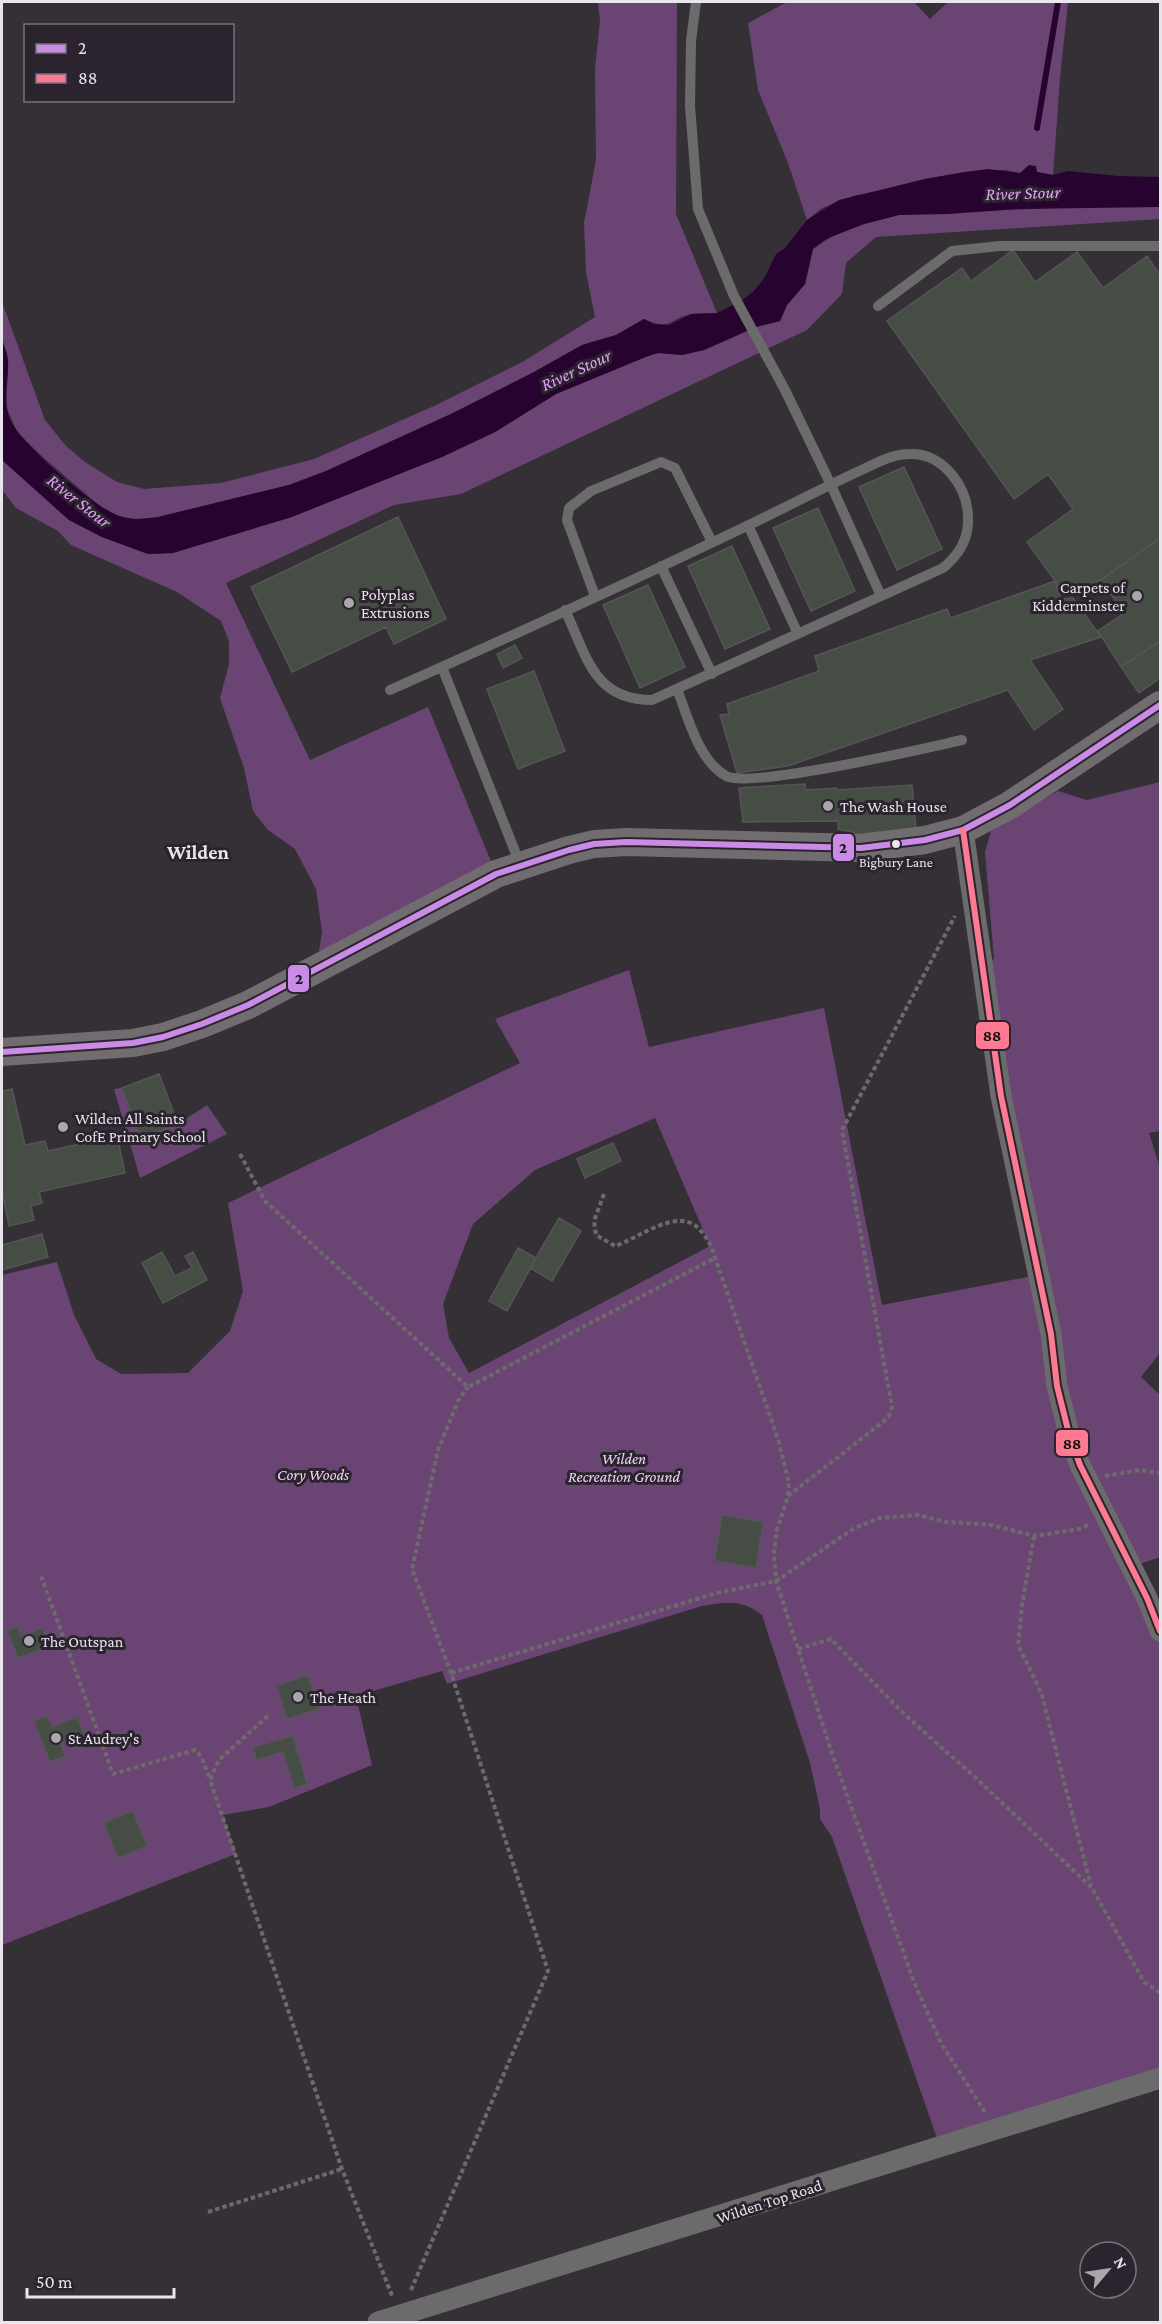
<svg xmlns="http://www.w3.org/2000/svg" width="1162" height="2324" font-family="'Crimson Pro',serif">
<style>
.green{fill:#6a4574;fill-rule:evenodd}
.water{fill:#26042f}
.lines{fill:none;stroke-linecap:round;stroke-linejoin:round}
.stream{stroke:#26042f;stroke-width:6}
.building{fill:#454d45;stroke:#555556;stroke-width:1.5}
.path{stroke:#6c6a6c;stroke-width:4;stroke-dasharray:4.5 3;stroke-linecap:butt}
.lane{stroke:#6c6b6c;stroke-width:10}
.street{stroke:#6c6b6c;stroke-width:21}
.secondary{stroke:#706c70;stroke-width:28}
.bus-1-casing{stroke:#2b242e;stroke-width:10}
.bus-2-casing{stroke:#2b242e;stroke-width:10}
.bus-1{stroke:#ca8be6;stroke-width:6}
.bus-2{stroke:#fe7a93;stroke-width:6}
.poi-dot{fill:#aaa6ac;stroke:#2b242e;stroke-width:2}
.bus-dot{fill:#eae5ec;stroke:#2b242e;stroke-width:2}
.labels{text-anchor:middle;stroke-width:6;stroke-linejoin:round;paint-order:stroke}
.bus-label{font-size:14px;fill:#eae5ec;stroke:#2b242e}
.poi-label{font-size:16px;fill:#eae5ec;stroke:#2b242e;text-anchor:start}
.park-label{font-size:16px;font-style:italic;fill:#f0d3f8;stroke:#2b242e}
.street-label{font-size:16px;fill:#eae5ec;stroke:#2b242e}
.water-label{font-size:18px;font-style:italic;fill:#e69ffa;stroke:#2b242e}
.quarter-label{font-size:20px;font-weight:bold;fill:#eae5ec;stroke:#2b242e}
.line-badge{stroke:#2b242e;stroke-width:2}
.pale-badge-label{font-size:16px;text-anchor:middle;font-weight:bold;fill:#111}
</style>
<rect width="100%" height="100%" fill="#343035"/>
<!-- green -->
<path class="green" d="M598,2H677L676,214L717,313C709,314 700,313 693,314C670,317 672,332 644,319L616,335L582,345L534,372L451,414L326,471L289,485L158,517L136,519L118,516L101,507L44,458L17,432L6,406L8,360L2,339V302L45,420L66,446L85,462L117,482L144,489L221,483L314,459L434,406L524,361L595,317L586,272L584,223L596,160L595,69L600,20Z
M787,2H914L930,19L948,2H1068L1060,78L1053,175L1037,172L1020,173L1006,170L965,172L925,179L872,193L856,195L822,208L807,220L788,163L758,90L748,23Z
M1076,207H1160V219L876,237L846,263L842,294L807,330L461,494L394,505L226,583L310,760L428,707L496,874L316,970L322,932L316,889L295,849L268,830L253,811L244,768L220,698L229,664V641L221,621L177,592L71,545L58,531L16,508L2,490V460L69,520L102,537L148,554L173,553L442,457L495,432L556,394L648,356L658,353L682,355L704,350L756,327L780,321L787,305L805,284L813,249L836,234L864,224L899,215Z
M1160,782V1131L1149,1133L1160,1168V1353L1141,1377L1160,1395V1557L1131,1567L1160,1631V2076L938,2141L832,1837L820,1819V1809L810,1763L762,1615C741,1599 727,1602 702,1606L447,1684L442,1671L356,1696L372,1765L269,1807L223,1815L236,1854L2,1945V1275L57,1262L74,1315L96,1359L121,1374L188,1373L230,1331L243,1291L228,1203L520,1063L495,1019L629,970L649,1047L824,1008L882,1305L1038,1275L982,964L994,959L985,852L991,831L1058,791L1087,800ZM655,1118L710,1246L469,1373L449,1338L443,1304L473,1224L535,1170Z
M122,1088L141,1138L178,1124L207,1105L227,1134L140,1178L114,1089Z"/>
<!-- water -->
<path class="water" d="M1029,165L1036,166L1037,172L1053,175L1068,171L1118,176L1160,177V207L1018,209L948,214L899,215L864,224L826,239L813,249L805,284L787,305L780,321L756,327L704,350L682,355L658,353L648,356L556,394L495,432L442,457L292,517L173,553L148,554L102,537L69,520L2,460V339C4,346 8,354 8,361C9,380 3,398 9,417C17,441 93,506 117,515C131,521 144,519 158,517L289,485L326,471L451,414L534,372L582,345L616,335L644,319L654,324L669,325L691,314L717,313L741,301L754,291L765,277L776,254L785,248L807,220L839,200L925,179L965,172L988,169L1020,173Z"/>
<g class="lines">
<!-- stream -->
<path class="stream" d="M1037,128L1058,2"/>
</g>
<!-- building -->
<path class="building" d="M1013,250L1035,282L1077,252L1103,288L1147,256L1160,275V538L1101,580L1091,585L1063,592L1027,542L1073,509L1048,474L1014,499L887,321L962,268L971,281Z
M904,467L942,549L897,570L859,487Z
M818,508L855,591L811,611L773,528Z
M398,517L446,619L394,644L386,627L292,672L251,587Z
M1160,538V641L1121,667L1098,631L1124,613L1101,580Z
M732,546L770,629L725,649L688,566Z
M1055,581L1061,599L1073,598L1101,637L1030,660L1063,709L1034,730L1008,690L788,766L737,773L720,715L729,714L727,704L819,671L815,656L947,609L951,618Z
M648,585L685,667L640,688L603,605Z
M1160,641V678L1139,693L1121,667Z
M515,645L522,658L503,668L497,654Z
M534,671L565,751L518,769L487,689Z
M805,784L806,790L837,788L838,790L912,785L916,828L860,834L838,829V821L743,822L739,788Z
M159,1074L178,1124L141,1138L122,1088Z
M12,1089L25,1145L45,1141L48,1151L117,1136L125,1173L39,1192L42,1203L31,1206L34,1220L9,1226L2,1191V1091Z
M613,1143L621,1161L585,1178L577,1159Z
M559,1218L581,1231L552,1281L530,1268Z
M42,1234L48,1257L2,1270V1245Z
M518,1248L536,1258L507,1311L489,1301Z
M162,1252L175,1276L192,1268L185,1256L193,1252L207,1280L163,1303L142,1263Z
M722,1515L763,1522L756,1568L715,1561Z
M18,1627L21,1636L42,1628L49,1646L18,1658L7,1631Z
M308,1675L319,1709L287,1719L277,1686Z
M47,1716L52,1727L77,1717L84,1734L60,1743L65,1756L50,1762L34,1721Z
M293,1736L307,1784L294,1788L283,1752L256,1760L253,1747Z
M133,1811L147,1846L118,1858L104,1823Z"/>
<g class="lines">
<!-- path -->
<path class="path" d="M240,1154L265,1201L468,1387L715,1258
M604,1194L594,1221L596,1235L615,1246C637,1239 676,1208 697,1227C703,1232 707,1239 711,1246L778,1439L789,1483L788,1496L777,1530L774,1552L776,1581L833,1756L914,1982L941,2043L985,2112
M1105,1476L1140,1470L1160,1473
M788,1496L883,1422L889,1416L892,1407L842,1130L955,916
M1034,1536L1022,1605L1018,1645L1041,1692L1091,1886
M41,1576L113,1774L195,1750L201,1756L210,1779
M798,1649L831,1639L904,1714L977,1779L1092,1888L1144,1982L1160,1993
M451,1673L717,1593L776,1581L853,1529L879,1518L918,1515L946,1522L992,1525L1034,1536L1079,1529L1088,1525
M268,1716L219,1760L210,1780L342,2169L393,2298
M208,2212L342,2169
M411,2290L548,1971L451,1673L412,1569L438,1450L458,1401L468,1387"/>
<!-- lane -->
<path class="lane" d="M696,2L691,41L690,106L698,209L734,296L785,390L831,485L881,596
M878,306L952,251L1000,246H1160
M748,525L798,634
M661,566L712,674
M595,596L567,520L569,508L591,491L661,462L675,468L712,542
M442,667L520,864
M677,689C688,717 698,760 726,776C751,789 925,748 962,740
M390,690C510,637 630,582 749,525C784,508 819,490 855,473C873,465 890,454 910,454C943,453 968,487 968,518C969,539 959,555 943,568L652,700C593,700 587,656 565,610"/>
<!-- street -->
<path class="street" d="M963,830L1001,1096L1051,1334L1057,1386L1069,1434L1080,1465L1147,1598L1160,1631
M378,2322L1160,2078"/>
<!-- secondary -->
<path class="secondary" d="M2,1052L133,1043L163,1037L202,1024L248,1005L496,874L569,850L594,844L626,842L861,848L925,840L963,830L1010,805L1160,705"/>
<!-- bus-1 casing -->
<g class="bus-1-casing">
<path id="bus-1" d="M2,1052L133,1043L163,1037L202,1024L248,1005L496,874L569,850L594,844L626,842L861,848L925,840L963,830L1010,805L1160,705"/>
</g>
<!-- bus-2 casing -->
<g class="bus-2-casing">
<path id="bus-2" d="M963,830L1001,1096L1051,1334L1057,1386L1069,1434L1080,1465L1147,1598L1160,1631"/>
</g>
<!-- bus-1 -->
<use href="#bus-1" class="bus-1"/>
<!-- bus-2 -->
<use href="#bus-2" class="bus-2"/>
</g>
<!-- markers -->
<g class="poi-dot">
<circle cx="1137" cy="596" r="6"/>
<circle cx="349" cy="603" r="6"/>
<circle cx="828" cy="806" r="6"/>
<circle cx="63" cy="1127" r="6"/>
<circle cx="29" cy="1641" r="6"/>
<circle cx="298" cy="1697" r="6"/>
<circle cx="56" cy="1738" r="6"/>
</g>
<circle class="bus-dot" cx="896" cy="844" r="5"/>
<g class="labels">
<!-- bus labels -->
<g class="bus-label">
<text x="896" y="867">Bigbury Lane</text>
</g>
<!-- poi labels -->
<g class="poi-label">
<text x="1125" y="593" text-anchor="end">Carpets of<tspan x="1125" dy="18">Kidderminster</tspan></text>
<text x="361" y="600">Polyplas<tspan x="361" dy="18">Extrusions</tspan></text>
<text x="840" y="812">The Wash House</text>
<text x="75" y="1124">Wilden All Saints<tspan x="75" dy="18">CofE Primary School</tspan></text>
<text x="41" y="1647">The Outspan</text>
<text x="310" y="1703">The Heath</text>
<text x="68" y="1744">St Audrey's</text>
</g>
<!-- park labels -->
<g class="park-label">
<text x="624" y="1464">Wilden<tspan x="624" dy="18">Recreation Ground</tspan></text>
<text x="313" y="1480">Cory Woods</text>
</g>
<!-- street labels -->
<g class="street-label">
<text transform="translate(769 2201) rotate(-18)" y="6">Wilden Top Road</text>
</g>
<!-- water labels -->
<g class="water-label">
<text transform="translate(1023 193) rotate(-2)" y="6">River Stour</text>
<text transform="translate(576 370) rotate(-25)" y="6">River Stour</text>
<text transform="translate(79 501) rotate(38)" y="6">River Stour</text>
</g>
<!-- quarter labels -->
<g class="quarter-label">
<text x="198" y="859">Wilden</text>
</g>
</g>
<g class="line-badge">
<rect x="832" y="833" width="23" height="29" rx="6" fill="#ca8be6"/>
<rect x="287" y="964" width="23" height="29" rx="6" fill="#ca8be6"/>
<rect x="975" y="1021" width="35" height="29" rx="6" fill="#fe7a93"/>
<rect x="1055" y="1429" width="34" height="28" rx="6" fill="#fe7a93"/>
</g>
<g class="pale-badge-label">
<text x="843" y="853">2</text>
<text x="299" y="984">2</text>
<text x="992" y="1041">88</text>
<text x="1072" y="1449">88</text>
</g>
<!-- border -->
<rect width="1162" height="2324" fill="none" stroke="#eae5ec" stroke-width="6"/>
<!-- legend -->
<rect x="24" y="24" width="210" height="78" fill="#2b242e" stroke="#77717a" stroke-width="1.5"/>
<rect x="36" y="44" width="30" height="9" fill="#ca8be6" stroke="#77717a" stroke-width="1.5"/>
<text x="78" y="54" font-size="18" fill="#eae5ec">2</text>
<rect x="36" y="74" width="30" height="9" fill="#fe7a93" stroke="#77717a" stroke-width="1.5"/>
<text x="78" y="84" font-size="18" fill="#eae5ec">88</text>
<!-- north arrow -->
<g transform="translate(1108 2270) rotate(61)"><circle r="28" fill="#2b242e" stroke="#77717a" stroke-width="1.5"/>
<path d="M0-4.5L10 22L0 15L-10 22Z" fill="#aaa6ac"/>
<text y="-9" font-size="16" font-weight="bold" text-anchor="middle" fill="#eae5ec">N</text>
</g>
<!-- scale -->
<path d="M27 2288v9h147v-9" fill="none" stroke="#eae5ec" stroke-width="3"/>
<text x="36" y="2288" font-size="18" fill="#eae5ec" stroke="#2b242e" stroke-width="4.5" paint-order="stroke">50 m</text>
</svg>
